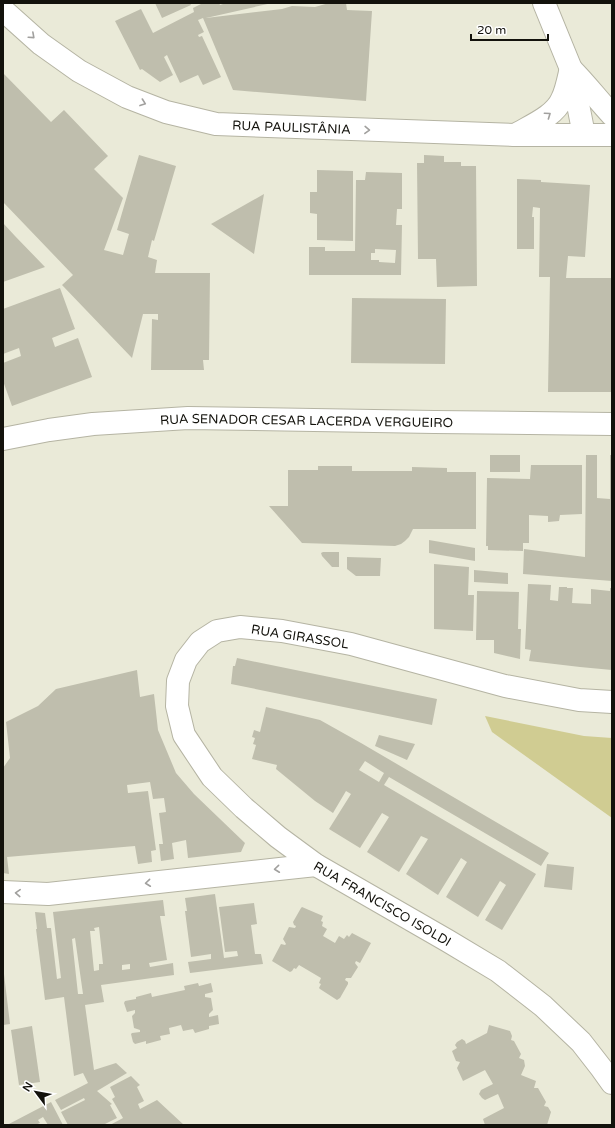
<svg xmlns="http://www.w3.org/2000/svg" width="615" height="1128" font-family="'Varela Round',sans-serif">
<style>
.green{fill:#d0cc92}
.building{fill:#bfbead;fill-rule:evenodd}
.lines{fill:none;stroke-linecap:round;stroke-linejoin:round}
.minor-casing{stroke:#b5b4a3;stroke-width:24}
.minor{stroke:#fff;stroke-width:22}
.oneway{stroke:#a1a09e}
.labels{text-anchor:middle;stroke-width:3;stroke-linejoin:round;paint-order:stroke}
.street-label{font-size:13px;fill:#13120c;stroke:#fff}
</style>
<rect width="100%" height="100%" fill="#eaead8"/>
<!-- green -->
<path class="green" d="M485,716L584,736L612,738V818L492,732Z"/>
<!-- building -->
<path class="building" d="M155,3H190L191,5L162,18Z
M201,3H219L220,5L226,3H272L206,18L282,9L292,6L315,7L329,3H346L347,10L372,11L366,101L233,90L203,18L198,20L204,32L198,35L199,37L202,36L221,77L203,85L198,75L180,83L167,55L164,57L173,75L160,82L142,69L140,70L115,21L141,9L153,33L194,12L193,8L201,4Z
M3,73L51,122L64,110L108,156L94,169L123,198L104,250L123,255L129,234L117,230L139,155L176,166L154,241L152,240L148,257L157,260L155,273H210L209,360H203L204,370H151L152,319L158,320V314H143L132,358L62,285L73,275L3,202Z
M424,155L444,156V162H461V166H476L477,286L437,287L436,259H418L417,163H424Z
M317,170L353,171V241L317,240V214L310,213V192H317Z
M366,172L402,173V209H397L396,225H402L401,275H309V247H325V251H355L356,180H365ZM375,249L396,250L395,263L379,262V260H371V253H375Z
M517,179L541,180V182L590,185L585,257L568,256L566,278H612V392H548L550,277H539L540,208L533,207L532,217H534V249H517Z
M264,194L254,254L211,224Z
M3,223L15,236L45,267L3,282Z
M60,288L75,329L52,338L55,347L78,338L92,377L12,406L3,381V363L21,356L19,348L3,354V309Z
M352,298L446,299L445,364L351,363Z
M490,455H520V472H490Z
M586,455H597V498L610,499V455H612V581L523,574L524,549L585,557Z
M531,465H582V514L560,515L559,521L548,522V516L529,515V543H523V551L488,550V546H486L487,478L530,479Z
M318,466H352V471H412V467L447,468V472H476V529H413L409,537L405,541L401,544L395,546L302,543L269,506H288V470H318Z
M429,540L475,548V561L429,553Z
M323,552H339V567H332L322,556L321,553Z
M347,557L381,558L380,576H356L347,569Z
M434,564L469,567L468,595H474L473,631L434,629Z
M474,570L508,573V584L474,582Z
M528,584L551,585L550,600L558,601L559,587H567V588H573L572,603L591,604V589L610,591V588H612V670L580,667L529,661L531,650L525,649Z
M477,591L519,592L518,629H521L520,659L494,653V640H476Z
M237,658L437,699L432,725L231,684L233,666H235Z
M137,670L140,697L154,694L158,730L176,773L194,794L245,843L241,852L188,858L186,840L172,843L174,859L161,861L159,844H163L159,813L166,812L164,798L153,799L150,782L127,785L128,793L148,791L156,850L151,851L152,862L138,864L135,846L7,857L9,874L3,873V768L10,758L6,722L38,706L56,689Z
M266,707L320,720L361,743L549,853L541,866L389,777L384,785L536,874L502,930L485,920L506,885L500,881L478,917L446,897L467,862L461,858L438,895L406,874L428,839L421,836L399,872L367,852L389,817L382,813L360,848L329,829L351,794L346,791L333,813L315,801L276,769L277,765L252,759L256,745L253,744L255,738L252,737L254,730L260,732ZM365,761L384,773L379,782L359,770Z
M379,735L415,744L407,760L375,746Z
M547,864L574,867L572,890L544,887Z
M215,894L224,958L238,956L237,951L225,952L219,907L254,903L257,924L251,925L255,954H261L263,964L190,973L188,962L211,959V954L191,957L185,911H187L185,898Z
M163,900L165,916H160L167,960L149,963L150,967L173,963L174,975L101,985L104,1002L85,1005L94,1070L116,1063L127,1073L97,1091L112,1104L110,1105L117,1118L103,1125H68L61,1112L85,1100L84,1098L61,1110L55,1100L88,1083L83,1073L74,1076L64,997L45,1000L36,929H37L35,912L45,913L47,928H51L57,979L61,978L53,912ZM99,927L103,964H99V970L94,971L90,931H95L94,928ZM75,938L83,994H78L72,939ZM130,964V969L122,970V965Z
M302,907L323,916L321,921L323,922L322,926L327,929L323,936L335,943L339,936L344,939L347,935L349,937L352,933L371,943L360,963L356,961L355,963L358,967L351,978H346L345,980L348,982V984L340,998L337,1000L320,989L319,988L321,984L319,983L321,978L299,965L296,969L294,968L292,971L290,972L272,961L281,944L285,945L286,944L283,939L289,927L295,928L296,926L294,925L293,922L301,908Z
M3,974H4L10,1024L3,1025Z
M198,983L199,986L211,983L213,992L205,994V997L211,998L213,1010L209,1014V1017L218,1015L219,1024L209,1026V1029L195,1033L193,1029L183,1031L181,1025L169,1028L170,1034L160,1036L161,1040L146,1044V1041L135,1044L133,1042L131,1034L132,1033L140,1032V1030L134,1028L132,1016L135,1013V1010L127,1012L124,1003L125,1001L136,999V997L151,993L152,997L185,990L184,986Z
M489,1025L510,1031L512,1036L511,1040L514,1041L521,1054L519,1058L524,1060L525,1066L521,1075L536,1081L534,1088H538L546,1102L544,1106L548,1107L551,1112L547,1125H485L483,1119L504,1108L498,1094L485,1100L482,1098L479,1094L481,1090L493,1084L485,1070L463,1081L457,1068L460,1062L456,1061L452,1051L457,1048L455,1045L457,1042L462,1039L465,1041L466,1044L487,1033Z
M32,1026L40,1082L19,1085L11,1030Z
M131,1076L140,1085L137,1087L144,1101L138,1104L140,1109L157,1100L184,1125H110L123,1118L112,1099L115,1097L110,1087Z
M51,1102L63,1125H48L43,1117L38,1120L40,1123L35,1125H7Z"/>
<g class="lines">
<!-- minor casing -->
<g class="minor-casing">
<g id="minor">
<path d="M544,3L571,69L584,135"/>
<path id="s1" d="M3,10L41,44L79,71L127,97L166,112L216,124L515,135H612"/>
<path d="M571,69C586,84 598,100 612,115"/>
<path d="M515,135C530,126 555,116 562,99C566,91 568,81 570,72"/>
<path id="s2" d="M3,439L49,430L93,424L188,418L434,422L612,424"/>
<path id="s3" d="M612,702L579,700L505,686L351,644L282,631L240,627L217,631L200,642L186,660L178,681L177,706L184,735L212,777L244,808L278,837L316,865L448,941L498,971L543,1006L581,1042L602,1069L612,1083"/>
<path d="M3,892L48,894L316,865"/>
</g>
</g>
<!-- minor -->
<use href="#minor" class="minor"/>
</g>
<!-- one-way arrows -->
<defs><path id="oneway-chevron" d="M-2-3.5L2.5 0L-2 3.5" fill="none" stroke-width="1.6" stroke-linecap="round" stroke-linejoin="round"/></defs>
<g class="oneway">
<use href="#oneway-chevron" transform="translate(32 36) rotate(42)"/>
<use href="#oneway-chevron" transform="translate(143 103) rotate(20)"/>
<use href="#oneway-chevron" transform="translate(548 115) rotate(-35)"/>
<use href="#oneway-chevron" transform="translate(367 130) rotate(2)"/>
<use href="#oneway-chevron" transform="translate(277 869) rotate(174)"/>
<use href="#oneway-chevron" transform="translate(148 883) rotate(174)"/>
<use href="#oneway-chevron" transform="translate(18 893) rotate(-177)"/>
</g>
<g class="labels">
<!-- street labels -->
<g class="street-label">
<text dy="5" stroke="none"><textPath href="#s1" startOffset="321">RUA PAULISTÂNIA</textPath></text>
<text dy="5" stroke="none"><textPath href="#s2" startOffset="305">RUA SENADOR CESAR LACERDA VERGUEIRO</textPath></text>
<text transform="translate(300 636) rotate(9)" y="5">RUA GIRASSOL</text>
<text dy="5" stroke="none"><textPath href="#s3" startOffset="788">RUA FRANCISCO ISOLDI</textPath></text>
</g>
</g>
<!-- border -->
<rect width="615" height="1128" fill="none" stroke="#13120c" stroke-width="8"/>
<!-- north arrow -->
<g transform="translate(36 1092) rotate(302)" stroke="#ffffff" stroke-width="3" paint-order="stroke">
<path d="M0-3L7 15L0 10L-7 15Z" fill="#13120c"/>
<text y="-6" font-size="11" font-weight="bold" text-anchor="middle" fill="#13120c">N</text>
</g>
<!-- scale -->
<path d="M471 34v6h77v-6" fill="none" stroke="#13120c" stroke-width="2"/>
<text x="477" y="34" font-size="12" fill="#13120c" stroke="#ffffff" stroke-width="3" paint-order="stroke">20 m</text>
</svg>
